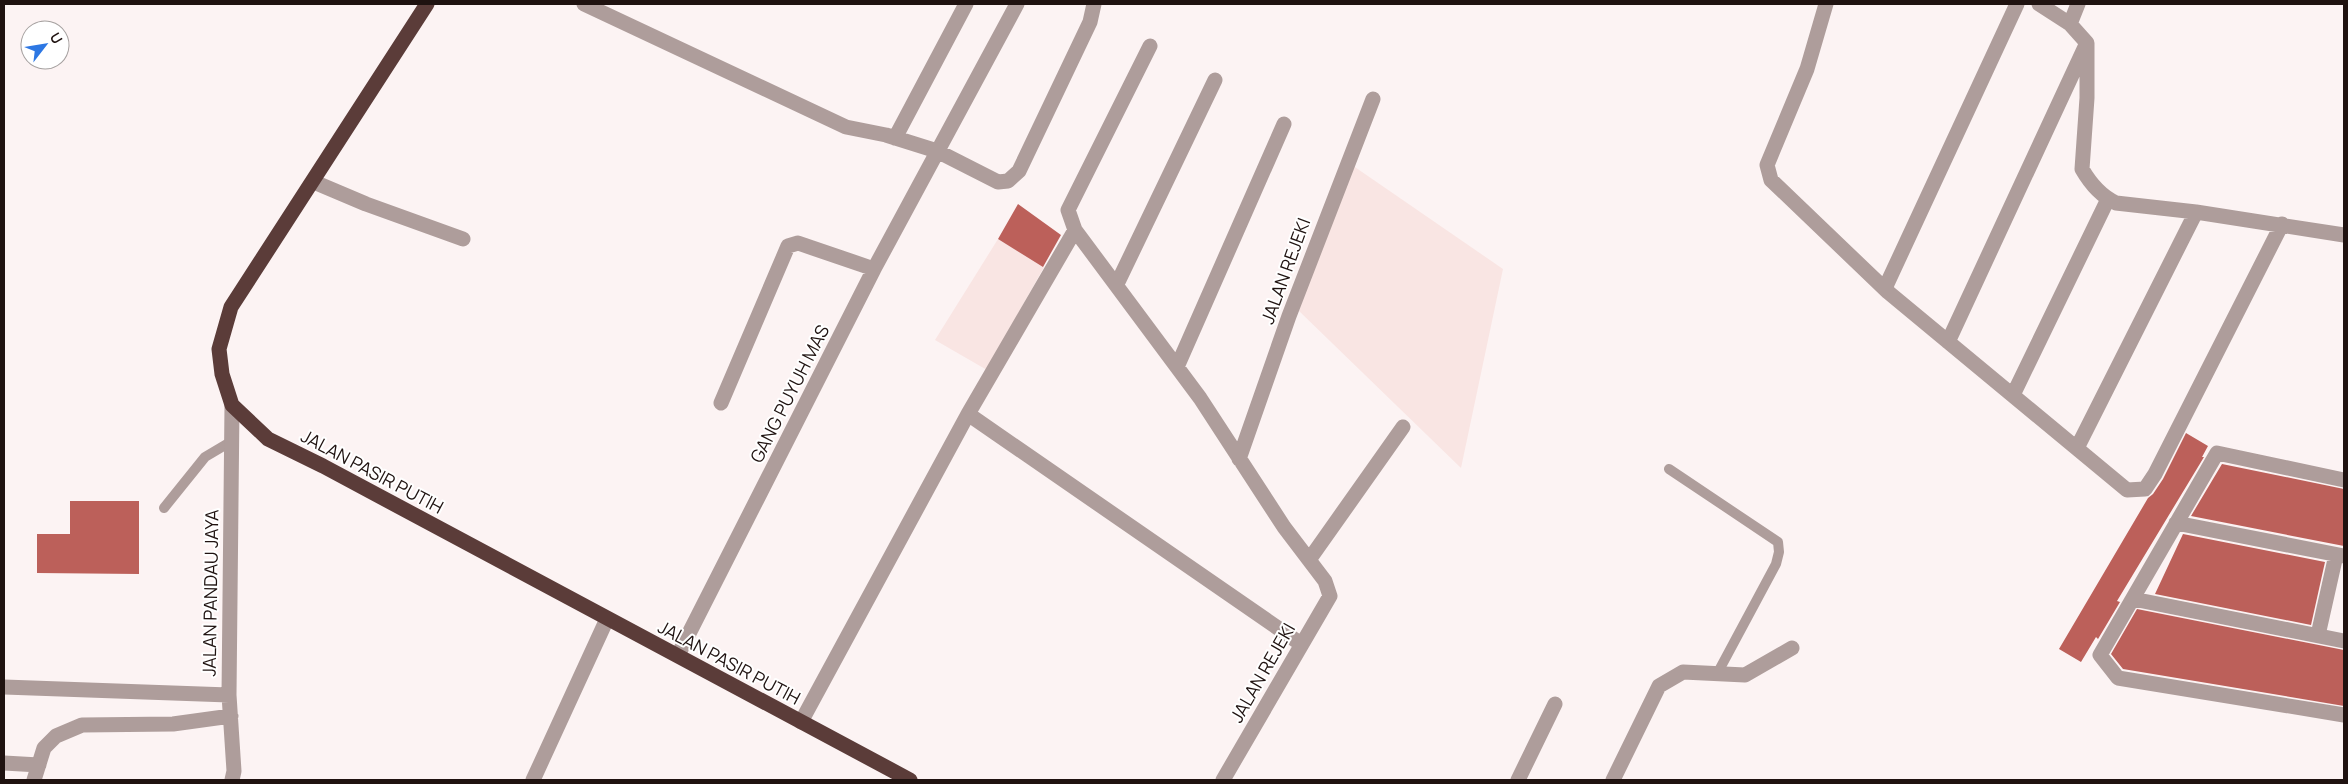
<svg xmlns="http://www.w3.org/2000/svg" width="2348" height="784" font-family="Manrope,sans-serif">
<style>
.built{fill:#f9e5e3}
.building{fill:#bc605a}
.lines{fill:none;stroke-linecap:round;stroke-linejoin:round}
.lane{stroke:#ae9d9b;stroke-width:10}
.street{stroke:#ae9d9b;stroke-width:15}
.highway{stroke:#5b3c39;stroke-width:15}
.labels{text-anchor:middle;stroke-width:4;stroke-linejoin:round;paint-order:stroke}
.street-label{font-size:18px;fill:#1f1210;stroke:#fff}
</style>
<rect width="100%" height="100%" fill="#fcf3f3"/>
<!-- built -->
<path class="built" d="M1349,163L1503,269L1461,468L1299,311Z
M998,239L1044,267L987,370L935,340Z"/>
<!-- building -->
<path class="building" d="M1018,204L1061,235L1043,267L998,239Z
M2186,433L2208,446L2202,457H2204L2117,601L2120,602L2098,639L2096,637L2081,662L2059,649L2148,498L2153,494L2163,479Z
M2222,464L2344,489V546L2191,516Z
M70,501H139V574L37,573V534H70Z
M2183,534L2325,562L2311,625L2155,594Z
M2137,609L2344,650V706L2123,669L2111,654Z"/>
<g class="lines">
<!-- lane -->
<path class="lane" d="M1669,469L1778,542L1779,552L1776,564L1717,674
M164,508L205,457L232,441"/>
<!-- street -->
<path class="street" d="M584,4L846,127L886,135L937,151L998,182L1008,181L1019,171L1090,22L1094,4
M1826,4L1807,69L1767,165L1771,180L1888,292L2127,490L2145,489L2155,474L2282,224
M2039,4L2070,24L2087,43V98L2082,169C2090,183 2101,196 2116,203L2196,212L2344,235
M2070,24L2078,4
M1150,46L1068,210L1075,230L1200,398L1284,527L1325,581L1330,596L1223,780
M895,138L966,4
M314,182L366,204L463,239
M1117,284L1215,80
M1888,292L1886,286L2017,4
M1948,342L2085,47
M1177,367L1284,124
M2013,395L2108,199
M721,403L788,246L798,243L874,269
M232,405L229,695L234,771L232,780
M968,414L1301,644
M2077,448L2196,212
M1239,459L1289,316L1373,99
M2344,480L2217,453L2100,655L2118,678L2344,715
M2176,523L2344,556
M1309,560L1403,427
M2133,599L2344,641
M2318,635L2336,555
M678,655L874,269L1017,4
M4,687L229,695
M801,722L968,414L1075,230
M4,763L39,765
M34,780L44,748L56,736L82,725L173,724L231,716
M533,780L607,619
M1518,780L1555,704
M1613,780L1659,686L1683,672L1745,675L1792,648"/>
<!-- highway -->
<path class="highway" d="M427,4L231,307L219,349L222,374L232,405L268,439L323,466L910,780"/>
</g>
<g class="labels">
<!-- street labels -->
<g class="street-label">
<text transform="translate(1286 271) rotate(-70)" y="6">JALAN REJEKI</text>
<text transform="translate(790 394) rotate(-63)" y="6">GANG PUYUH MAS</text>
<text transform="translate(372 472) rotate(28)" y="6">JALAN PASIR PUTIH</text>
<text transform="translate(211 593) rotate(-89)" y="6">JALAN PANDAU JAYA</text>
<text transform="translate(729 663) rotate(28)" y="6">JALAN PASIR PUTIH</text>
<text transform="translate(1263 673) rotate(-60)" y="6">JALAN REJEKI</text>
</g>
</g>
<!-- border -->
<rect width="2348" height="784" fill="none" stroke="#1f1210" stroke-width="10"/>
<!-- north arrow -->
<g transform="translate(45 45) rotate(59)"><circle r="24" fill="#ffffff" stroke="#a5a09f"/>
<path d="M0-4L9 19L0 12L-9 19Z" fill="#2d77e3"/>
<text y="-8" font-size="14" font-weight="bold" text-anchor="middle" fill="#1f1210">U</text>
</g>
</svg>
